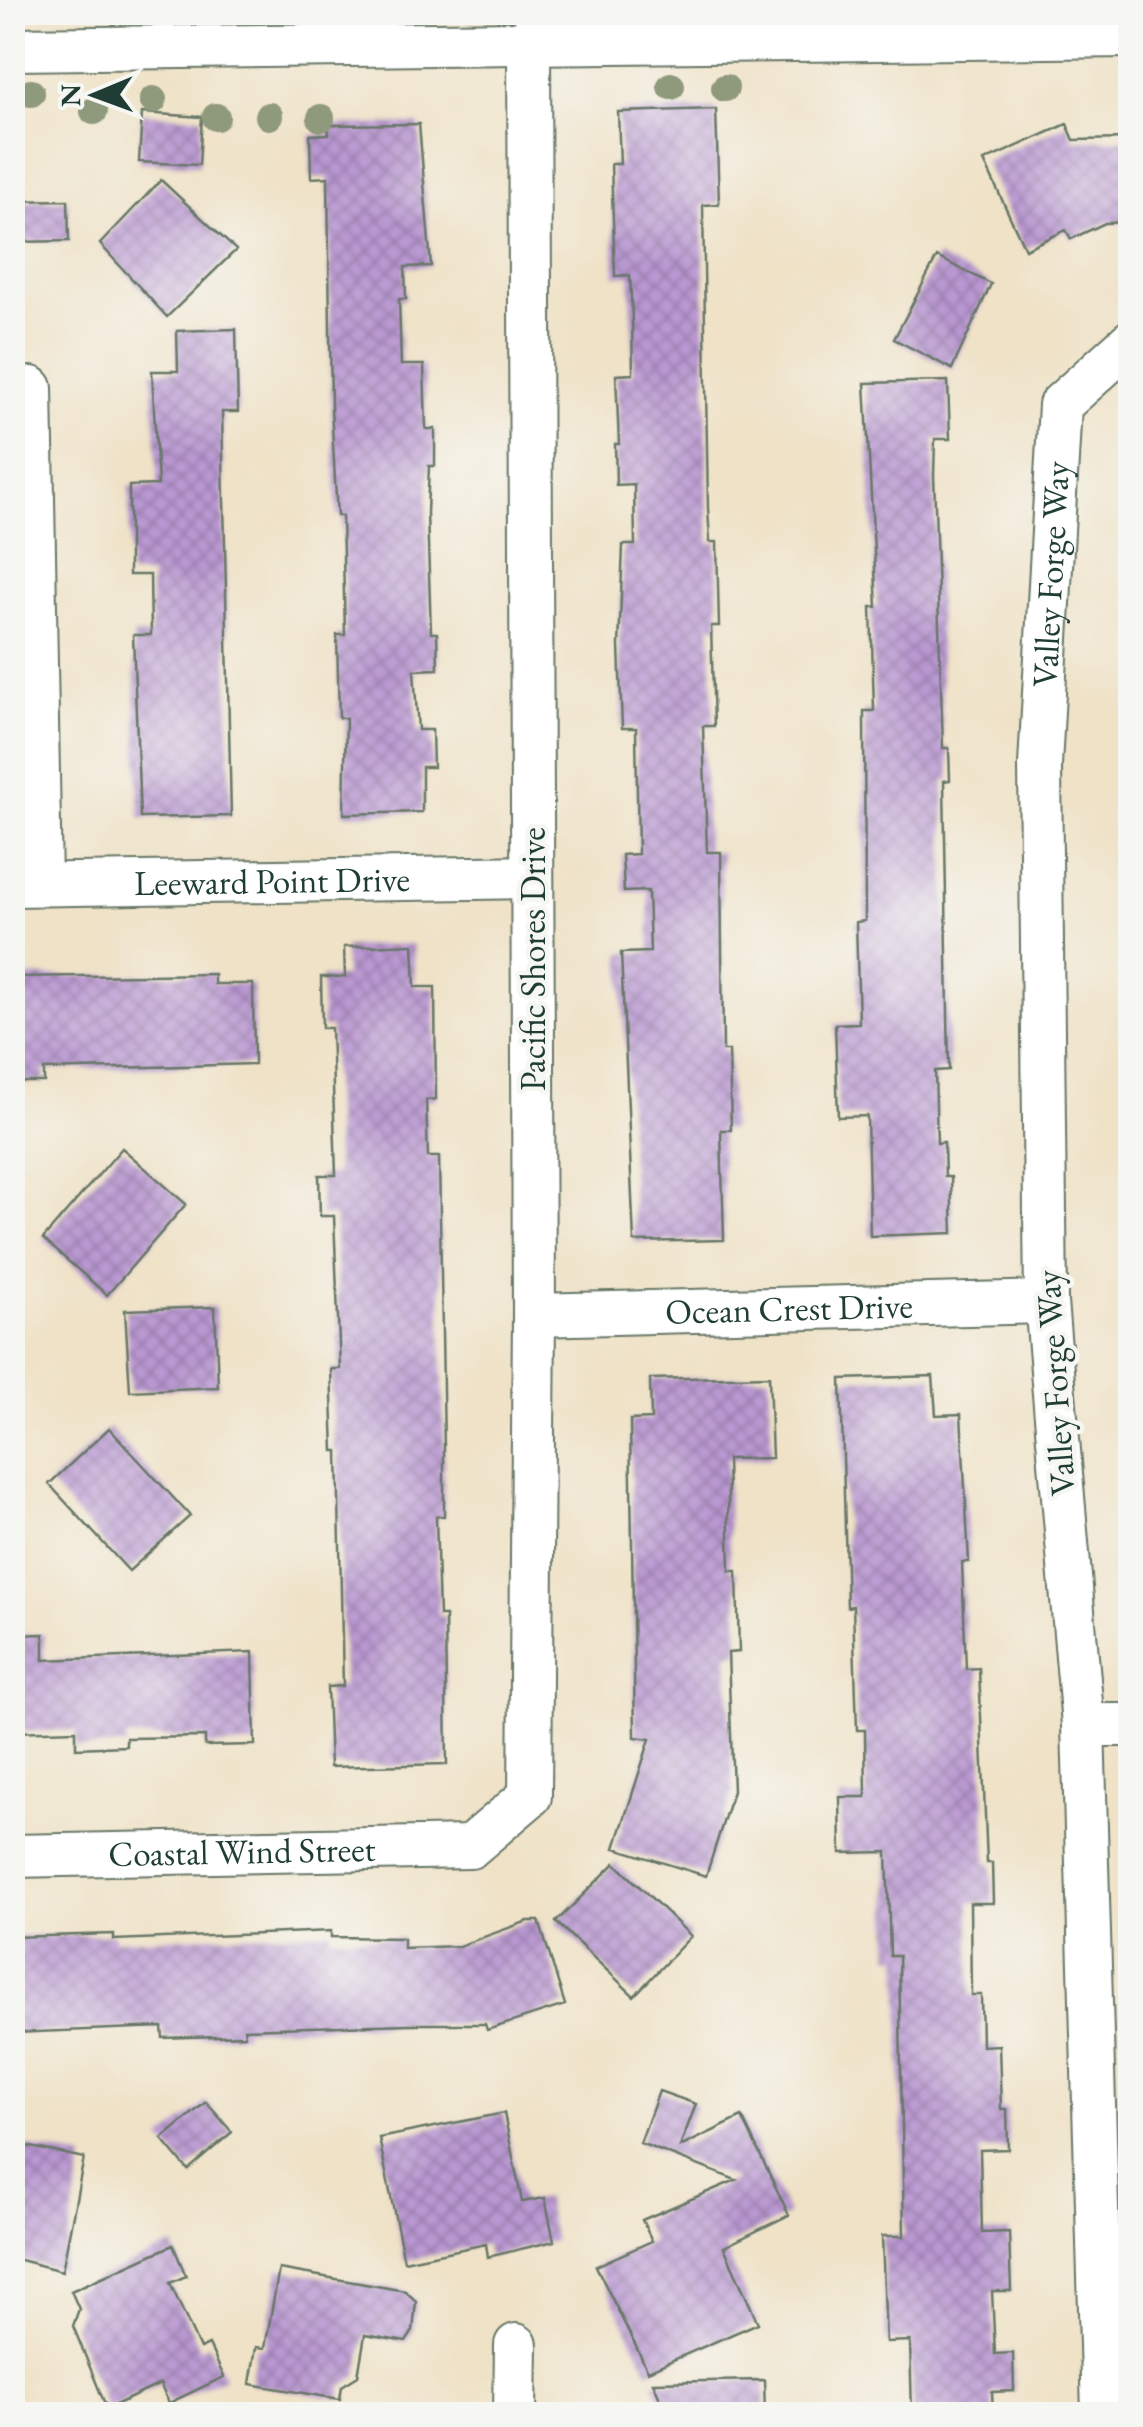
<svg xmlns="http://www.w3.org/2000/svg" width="1143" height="2427" font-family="'EB Garamond',serif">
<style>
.building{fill:url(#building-cross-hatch)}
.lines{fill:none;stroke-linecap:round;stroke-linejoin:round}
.minor-casing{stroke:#687767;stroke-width:46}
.minor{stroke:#fff;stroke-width:42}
.tree{fill:#8f997c}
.labels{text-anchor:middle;stroke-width:9;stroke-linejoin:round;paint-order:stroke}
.street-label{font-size:35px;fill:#1f3d34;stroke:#f6f6f2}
</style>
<defs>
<pattern id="building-cross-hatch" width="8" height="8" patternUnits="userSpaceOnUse" patternTransform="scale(2.5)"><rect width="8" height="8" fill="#ba98d2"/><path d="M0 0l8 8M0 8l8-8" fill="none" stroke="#977dab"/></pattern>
</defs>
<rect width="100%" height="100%" fill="#f6f6f2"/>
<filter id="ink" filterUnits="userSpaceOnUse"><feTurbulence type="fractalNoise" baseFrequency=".01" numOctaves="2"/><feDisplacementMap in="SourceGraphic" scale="20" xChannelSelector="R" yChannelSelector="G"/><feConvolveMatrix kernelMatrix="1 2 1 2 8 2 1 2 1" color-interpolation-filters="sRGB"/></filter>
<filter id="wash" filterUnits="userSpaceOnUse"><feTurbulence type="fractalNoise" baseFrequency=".0048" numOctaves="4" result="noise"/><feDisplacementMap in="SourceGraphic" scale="40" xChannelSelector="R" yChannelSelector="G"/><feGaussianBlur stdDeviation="2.25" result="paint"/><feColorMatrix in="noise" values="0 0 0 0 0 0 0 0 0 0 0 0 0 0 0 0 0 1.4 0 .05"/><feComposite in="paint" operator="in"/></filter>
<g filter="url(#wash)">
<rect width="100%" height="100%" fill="#efe2c7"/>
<g id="blocks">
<!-- building -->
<path class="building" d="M716,109L719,204L703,205L708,508L710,542H717L719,626H711L714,726H703L707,852H721L723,1051H729L731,1130H721L724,1240L634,1242L621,953L650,952L648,891L624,892L622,855L638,854L636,728H622L619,646L623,545H635L634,484L616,485L615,444H619L616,375L633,374L632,320L630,275L615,276L611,164H620L618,112Z
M142,113L202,117L199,165L139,162Z
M419,124L431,266L405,267L406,299H399L401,365H424L426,429H435V466H429L427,513L431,633H437L438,669L414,670L418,730H432L433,767H422V812L344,814L346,718H339L337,635H345L342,516H337L331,408L328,177L311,178L310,135L329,134L328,125Z
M1067,124L1074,140L1130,139V222L1105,223L1071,239L1066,230L1025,249L984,161Z
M161,180L236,250L167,317L100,244Z
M68,200L69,241L12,242V201Z
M937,257L991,284L952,369L894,339Z
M236,329L238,412H222L231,816L140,818L133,635H151L150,575H129V486L158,485L152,371H178L177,331Z
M948,381L950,439H935L934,475L943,748H949L950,780L944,781L949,1070L935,1071L937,1143L944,1142L945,1177H951L953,1233L870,1236L867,1116L838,1117L835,1024L859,1023L856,922L865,921L864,711H874L871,607H877L865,383Z
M413,944L415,987H435L436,1099L426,1100L428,1157H439L444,1448V1516H436L439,1616H445L447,1764L330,1767L327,1687L343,1686L338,1451H334L331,1369H340L334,1216H320L319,1175H336L331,1028H322L321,977H345L344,947Z
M214,974V984H253L254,1064L44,1070V1082H12L16,977Z
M122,1148L186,1204L107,1295L43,1239Z
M215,1307L218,1387L130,1391L125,1310Z
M769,1376L772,1458L727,1459L730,1571H737L739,1652L728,1653L733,1791L706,1876L615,1848L650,1739L635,1737L630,1420L651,1419L650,1379Z
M933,1376L936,1415L961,1414L969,1562H962L966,1669L979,1668L987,1863H992L993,1903H970L971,1995H981L982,2046L999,2045L1001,2109H1007L1008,2149L980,2150L982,2233L1009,2232L1011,2291H992L995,2354L1013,2353L1014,2391L992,2392L993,2414H912L910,2341L886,2342L882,2236H904L899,1956H890L887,1852L841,1853L840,1797H866L865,1730H857L853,1606L847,1607L841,1379Z
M109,1428L190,1516L129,1571L49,1484Z
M44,1634V1660L253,1652L255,1745L205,1746V1737L126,1738V1746L76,1748V1730L12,1732V1635Z
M615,1863L691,1936L634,1996L556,1922Z
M528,1921H539L565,2005L487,2030L485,2024H409L244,2029L245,2035L163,2038L162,2027L12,2033V1937L114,1934V1940L331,1931V1937L403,1938V1948L459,1946Z
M659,2091L696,2104L680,2147L742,2117L789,2215L724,2247L758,2323L648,2371L596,2266L652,2241L642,2220L736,2180L640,2143Z
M206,2102L232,2132L188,2170L162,2139Z
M504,2113L522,2202L545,2198L554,2241L488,2257L486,2244L404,2261L379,2138Z
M12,2143L84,2158L62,2271L12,2258Z
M173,2245L186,2276L170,2283L200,2349L209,2345L224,2377L169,2403L160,2384L107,2409L73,2326L79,2309L71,2291Z
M279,2269L405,2291L416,2301L413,2331L406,2342L365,2335L358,2376L342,2386L340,2399L250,2384L256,2347L265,2348Z
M764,2380L765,2414H667L653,2382Z"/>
</g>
</g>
<g filter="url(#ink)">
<use href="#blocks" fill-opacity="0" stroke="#687767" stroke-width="2.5"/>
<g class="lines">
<!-- minor casing -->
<g class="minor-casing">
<g id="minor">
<path d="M12,49L1130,36"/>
<path d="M31,388L40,884"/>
<path id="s1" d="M12,885L532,877"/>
<path id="s2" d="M534,1315L1046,1302"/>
<path d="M1083,1725H1130"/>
<path id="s3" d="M12,1856L470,1847L530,1796L534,1315L529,43L535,28L556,12"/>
<path d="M515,2414L516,2345"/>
<path id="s4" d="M1103,2414L1083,1725L1046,1302L1040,765L1060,405L1130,342"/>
</g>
</g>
<!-- minor -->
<use href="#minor" class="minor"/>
</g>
<!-- trees -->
<g class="tree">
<circle cx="671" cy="86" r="14"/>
<circle cx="725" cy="88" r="14"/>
<circle cx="31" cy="93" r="14"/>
<circle cx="153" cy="100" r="14"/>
<circle cx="94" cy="111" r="14"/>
<circle cx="269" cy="116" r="14"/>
<circle cx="216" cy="117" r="14"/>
<circle cx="321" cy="118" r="14"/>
</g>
</g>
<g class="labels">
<!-- street labels -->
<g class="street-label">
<text dy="12" stroke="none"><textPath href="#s4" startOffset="1842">Valley Forge Way</textPath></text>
<text dy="12" stroke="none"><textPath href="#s1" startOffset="260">Leeward Point Drive</textPath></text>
<text transform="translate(533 959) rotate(-90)" y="12">Pacific Shores Drive</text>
<text dy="12" stroke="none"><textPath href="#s2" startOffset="255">Ocean Crest Drive</textPath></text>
<text transform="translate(1055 1383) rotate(-94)" y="12">Valley Forge Way</text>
<text dy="12" stroke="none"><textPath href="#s3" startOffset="230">Coastal Wind Street</textPath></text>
</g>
</g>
<!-- margin -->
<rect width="1143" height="2427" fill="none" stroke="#f6f6f2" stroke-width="50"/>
<!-- north arrow -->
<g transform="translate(95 95) rotate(269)" stroke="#f6f6f2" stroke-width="8" paint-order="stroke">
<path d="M0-8L18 38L0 25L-18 38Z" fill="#1f3d34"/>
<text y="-15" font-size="28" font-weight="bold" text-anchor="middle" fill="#1f3d34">N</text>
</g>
</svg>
